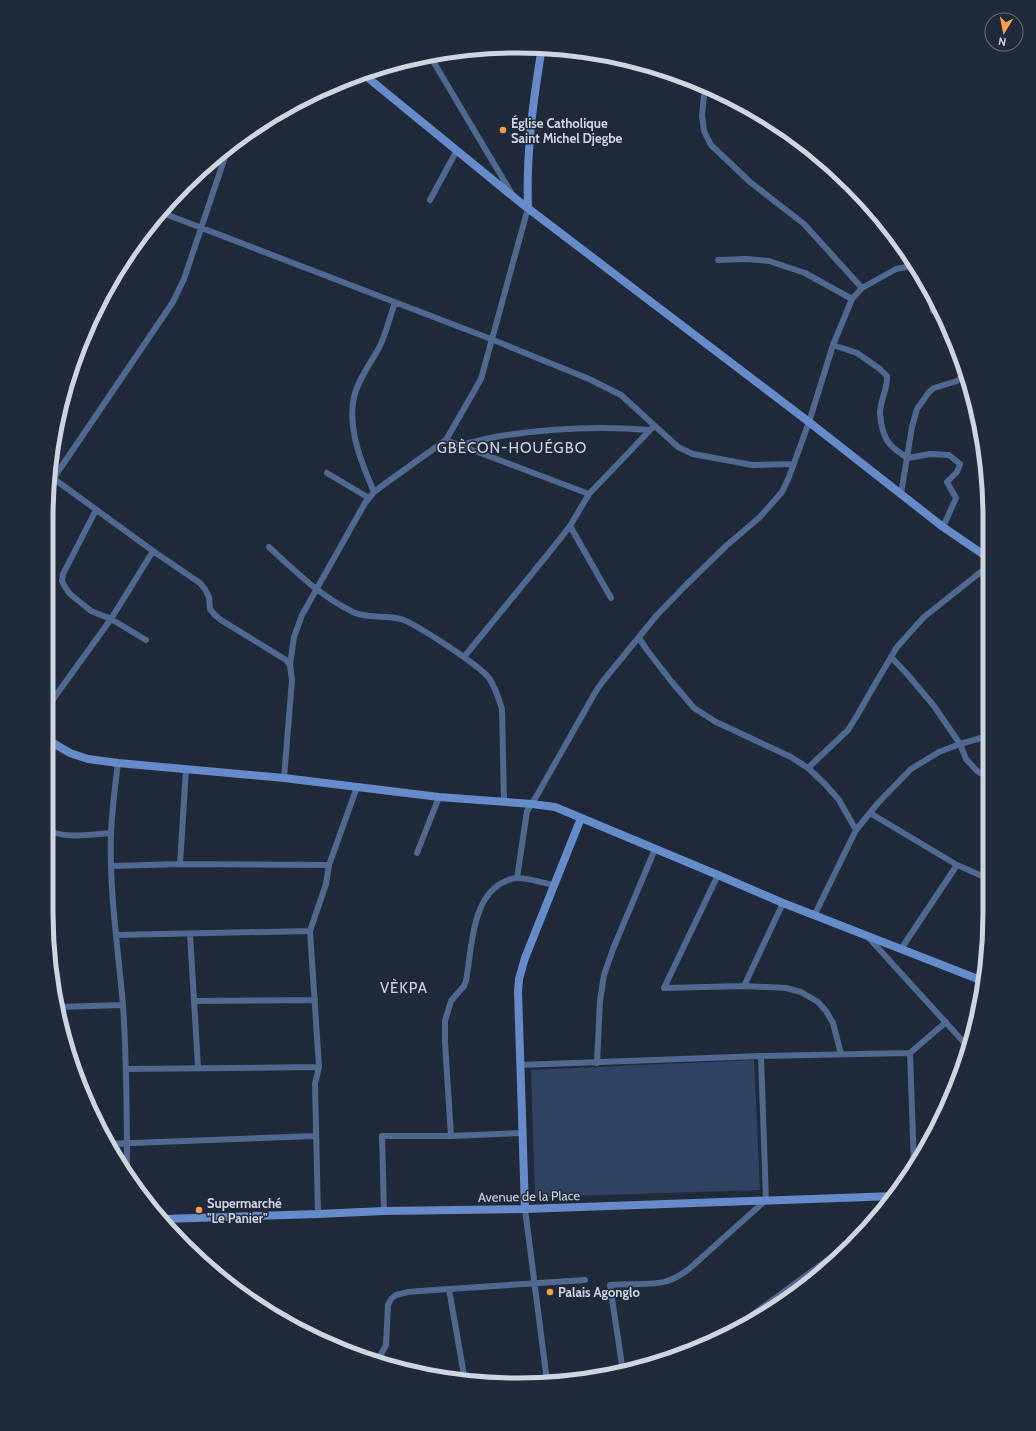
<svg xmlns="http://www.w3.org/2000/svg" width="1036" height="1431" font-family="Cabin,sans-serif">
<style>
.green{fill:#314362}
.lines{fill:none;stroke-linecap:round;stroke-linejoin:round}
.street{stroke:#516890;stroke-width:6}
.secondary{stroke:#658bca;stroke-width:8}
.poi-dot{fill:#f8a04b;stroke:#212a3a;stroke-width:1.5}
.labels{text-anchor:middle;stroke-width:3;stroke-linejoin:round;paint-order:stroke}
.poi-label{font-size:13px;font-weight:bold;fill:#ced5df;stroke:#212a3a;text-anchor:start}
.street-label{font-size:13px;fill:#ced5df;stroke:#212a3a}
.quarter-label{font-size:15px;letter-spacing:1px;fill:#ced5df;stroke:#212a3a}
.rim{fill:none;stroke:#ced5df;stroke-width:5}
</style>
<rect width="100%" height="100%" fill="#212a3a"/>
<!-- green -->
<path class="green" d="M754,1060L760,1190L535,1197L531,1070Z"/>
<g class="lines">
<!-- street -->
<path class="street" d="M430,56L512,194
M705,87L702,115L704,131L711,145L750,182L804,224L862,288
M430,200L457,150
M160,212L491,339L589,379L621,395L678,447L693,454L752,465L793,464
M718,260L746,259L769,261L805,273L852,299
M929,291L933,311
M833,345L857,353L880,369L887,376C888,389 880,400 880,413C880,416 881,419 881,422C884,441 891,448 908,458L930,454L949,455L960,464L957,472L947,482L956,498L943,527
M446,440L589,494
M459,445C475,442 491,437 507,435C554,428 603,426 650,430
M327,473L369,498
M50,476L153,551L200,583L205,589L209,597L210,609L215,615L221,620L286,660L290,665L292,680L284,778
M49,485L173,302L184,279L228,148
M374,492C362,464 347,429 354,397C358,380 370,364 379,348C386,334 390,317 395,302
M901,494L912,427L917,409L929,392L934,388L957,381L965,373
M96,510L63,574L62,581L65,587L70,594L91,611L111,619L146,640
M570,526L611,598
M269,547C295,571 320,596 353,612C368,619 385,615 401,619C416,624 479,665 489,678C495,687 499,699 502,709L504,801
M639,638L647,650L671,681L694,708L716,722L791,757L808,768L825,784L839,800L856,830
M464,657L548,554L570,526L589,494L654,426
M891,657L908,675L934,706L960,744L966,759L977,771L988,777
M290,665L294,637L302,615L365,503L374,492L386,483L446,440L481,379L528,208
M46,709L111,619L153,551
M118,763C115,786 112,809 111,833C109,890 118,948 123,1005C127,1062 127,1120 127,1177
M808,768L848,730L858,714L871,691L897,647L924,617L987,567
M870,813L957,865L989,879
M46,829C65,840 90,834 111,833
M417,853L439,797
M180,864L186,769
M112,866L180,864L329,865
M718,875L664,988L744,986L786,988L801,992L818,1002L826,1011L833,1023L841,1054
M517,878L527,811L532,804L596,691L603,681L657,615L685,586L726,546L760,517L782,492L789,477L809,422L833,345L852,299L862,288L896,269L912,266
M814,916L856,830L878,803L911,769L939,752L960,744L988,736
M190,934L198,1067
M116,935L310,931
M868,937L969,1048
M901,949L957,865
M744,986L783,903
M194,1001L315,1000
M58,1007L123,1005
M910,1053L914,1166
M597,1063L600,1001L604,975L613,949L655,849
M520,1065L761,1056L910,1053L946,1022
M126,1069L319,1067
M451,1136L445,1042V1021L451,1001L464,986L466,981C472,949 471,895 506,881C510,879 514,878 518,878C529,878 542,883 554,885
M107,1144L315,1136
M525,1209L547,1381
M384,1211L382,1136H451L522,1133
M318,1214L315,1084L319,1067L310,931L326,884L329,865L357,787
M449,1289L465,1381
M718,1340L856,1239
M379,1358L386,1345L388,1305L391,1299L396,1295L408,1292L434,1290L585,1280
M623,1372L610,1285C627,1283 653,1286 667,1281C675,1279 682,1274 689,1269L766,1200L761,1056"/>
<!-- secondary -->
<path class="secondary" d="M362,73L521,203L809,422L943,527L987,557
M528,208C526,154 533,101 542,47
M46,739L70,753L88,759L118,763L284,778L439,797L532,804L555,807L718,875L783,903L983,981
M525,1209L518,992L519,979L525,958L581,818
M164,1219L318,1214L384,1211L525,1209L895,1196"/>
</g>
<!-- markers -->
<g class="poi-dot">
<circle cx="503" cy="130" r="4"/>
<circle cx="199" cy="1210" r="4"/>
<circle cx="550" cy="1292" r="4"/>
</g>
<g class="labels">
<!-- poi labels -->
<g class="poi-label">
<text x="511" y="128">Église Catholique<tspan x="511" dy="15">Saint Michel Djegbe</tspan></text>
<text x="207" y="1208">Supermarché<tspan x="207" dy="15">"Le Panier"</tspan></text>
<text x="558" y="1297">Palais Agonglo</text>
</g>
<!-- street labels -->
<g class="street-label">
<text transform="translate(529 1196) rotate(-1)" y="5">Avenue de la Place</text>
</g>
<!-- quarter labels -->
<g class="quarter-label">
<text x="512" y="453">GBÈCON-HOUÉGBO</text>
<text x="404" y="993">VÈKPA</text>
</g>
</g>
<!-- crop -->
<path d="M0 0H1036V1431H0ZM518 53H518A465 465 0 0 1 983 518V913A465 465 0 0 1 518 1378H518A465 465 0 0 1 53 913V518A465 465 0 0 1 518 53Z" fill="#212a3a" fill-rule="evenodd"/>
<path class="rim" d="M518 53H518A465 465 0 0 1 983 518V913A465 465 0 0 1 518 1378H518A465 465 0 0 1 53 913V518A465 465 0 0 1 518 53Z"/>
<!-- north arrow -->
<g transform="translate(1004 32) rotate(190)"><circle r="19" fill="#212a3a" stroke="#666e7c"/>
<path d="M0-3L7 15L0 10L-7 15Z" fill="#f8a04b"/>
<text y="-6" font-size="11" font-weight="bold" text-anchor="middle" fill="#ced5df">N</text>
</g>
</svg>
